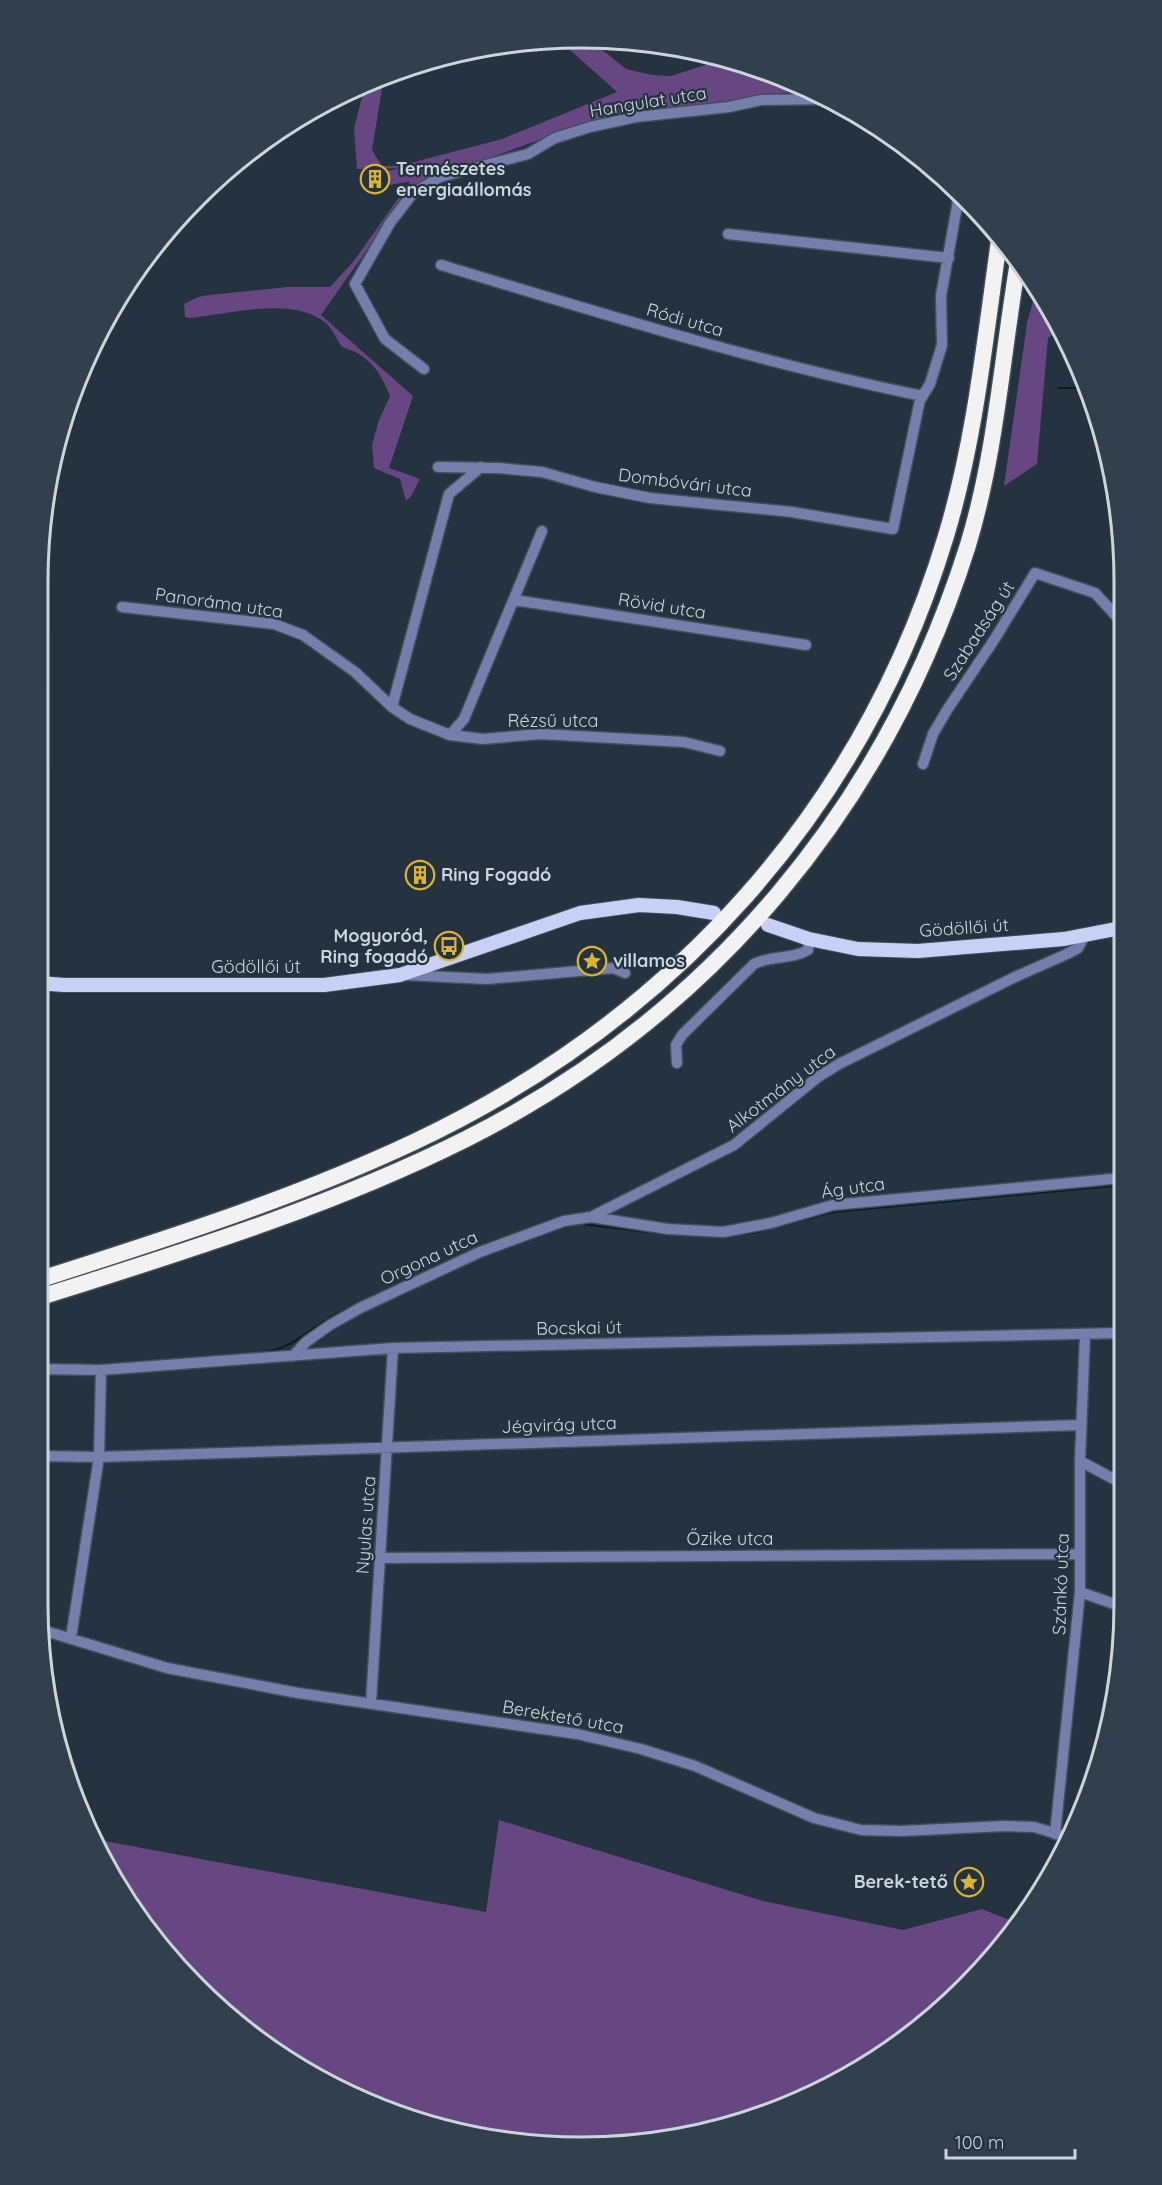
<svg xmlns="http://www.w3.org/2000/svg" width="1162" height="2185" font-family="Quicksand,sans-serif">
<style>
.green{fill:#664681}
.forest{fill:#674781}
.lines{fill:none;stroke-linecap:round;stroke-linejoin:round}
.stream{stroke:#00211d;stroke-width:2}
.minor-casing{stroke:#434f5b;stroke-width:13}
.major-casing{stroke:#434f5b;stroke-width:16}
.highway-casing{stroke:#434f5b;stroke-width:19}
.minor{stroke:#767eac;stroke-width:10}
.major{stroke:#c9d0f6;stroke-width:14}
.highway{stroke:#f2f2f2;stroke-width:16}
.labels{text-anchor:middle;stroke-width:4.5;stroke-linejoin:round;paint-order:stroke}
.street-label{font-size:18px;fill:#ccd5dc;stroke:#25323f}
.poi-label{font-size:18px;font-weight:bold;fill:#ccd5dc;stroke:#25323f;text-anchor:start}
.rim{fill:none;stroke:#ccd5dc;stroke-width:3}
</style>
<rect width="100%" height="100%" fill="#25323f"/>
<!-- green -->
<path class="green" d="M410,167L413,181L389,185L386,171Z"/>
<!-- forest -->
<path class="forest" d="M590,40L626,69L652,75L671,76L727,58L809,89L574,127L411,187L321,315L413,396L389,468L420,479L411,496L406,501L400,479L374,468L372,445L379,420L390,396C380,371 369,355 342,347C337,340 333,330 327,324C294,295 231,314 191,318L185,317L184,304L198,297L209,295L287,287H330L353,262L408,185L416,168L357,169L354,128L365,85L384,77L372,150L382,166H399L502,139L617,92L560,41Z
M1037,287L1059,329L1048,338L1037,464L1004,486L1027,323Z
M499,1820L763,1901L903,1930L982,1909L1019,1924L1012,1935L940,2012L789,2106L617,2146L441,2129L279,2056L150,1935L99,1840L486,1912Z"/>
<g class="lines">
<!-- stream -->
<path class="stream" d="M1058,388H1087
M564,1216L574,1214
M581,1224L665,1234
M671,1234L710,1236
M736,1235L753,1233L833,1212L1122,1185
M505,1238L539,1225
M362,1301L406,1281
M265,1352C291,1348 307,1332 328,1319C337,1313 346,1310 354,1305"/>
<!-- minor casing -->
<g class="minor-casing">
<path id="minor" d="M728,234L949,258
M441,265C600,313 760,363 923,396
M424,369L385,339L355,284L390,223L413,193L440,177L528,154L555,138L590,127L636,117L729,107L761,100L829,99
M438,467L498,468L542,472L595,487L650,498L792,512L893,529L920,400L930,384L942,345L941,296L959,195
M514,600L806,645
M122,607L274,624L303,635L355,672L392,707L410,719L450,735L483,739L541,734L684,742L720,751
M392,707L449,494L481,467
M450,735L464,719L542,531
M923,764L933,734L947,710L994,640L1035,573L1095,593L1120,620
M405,975L487,979L613,968L625,973
M677,1063L676,1045L682,1035L754,964C771,955 791,960 808,950L809,939
M591,1217L734,1145L818,1077L839,1064L1015,977L1067,954L1078,948L1084,937
M293,1356L306,1342L330,1325L360,1308L480,1252L564,1221L591,1217L668,1229L723,1232L771,1223L833,1205L1122,1178
M38,1369L101,1370L393,1348L1122,1333
M38,1456L99,1457L1081,1425
M1080,1461L1123,1484
M381,1558L1080,1554
M1080,1592L1123,1607
M42,1630L167,1668L298,1693L577,1734L641,1749L695,1766L814,1818L861,1830L901,1831L1004,1826L1034,1827L1061,1835L1070,1841
M71,1638L99,1457L101,1370
M371,1703L393,1348
M1055,1834L1080,1592V1461L1085,1334"/>
</g>
<!-- major casing -->
<g class="major-casing">
<path id="major" d="M768,925L809,939L858,949L918,951L1064,939L1121,928
M38,983L64,985H324L400,975L580,913L639,905L677,907L714,913"/>
</g>
<!-- highway casing -->
<g class="highway-casing">
<path id="highway" d="M38,1280C165,1239 293,1199 414,1142C672,1020 863,811 946,536C975,440 985,339 999,241
M38,1298C183,1252 330,1207 466,1139C712,1015 886,806 968,545C996,453 1002,357 1018,262"/>
</g>
<!-- minor -->
<use href="#minor" class="minor"/>
<!-- major -->
<use href="#major" class="major"/>
<!-- highway -->
<use href="#highway" class="highway"/>
</g>
<!-- icons -->
<defs>
<g id="building-ring" transform="scale(1.5)"><circle r="9.5" fill="#25323f" stroke="#dbb333" stroke-width="1.5"/><path d="M-4-6H4V6H1V3H-1V6H-4ZM-2.5-4.3h1.7v1.8h-1.7ZM.8-4.3h1.7v1.8H.8ZM-2.5-1h1.7V.8h-1.7ZM.8-1h1.7V.8H.8Z" fill="#dbb333"/></g>
<g id="bus-ring" transform="scale(1.5)"><circle r="9.5" fill="#25323f" stroke="#dbb333" stroke-width="1.5"/><path d="M-5-6H5V4H4V6H2V4H-2V6H-4V4H-5ZM-3.5-4V0h7V-4ZM-3.5 1.2v1.5H-2V1.2ZM2 1.2v1.5H3.5V1.2Z" fill="#dbb333"/></g>
<g id="sight-ring" transform="scale(1.5)"><circle r="9.5" fill="#25323f" stroke="#dbb333" stroke-width="1.5"/><path d="M0-6L1.8-2.2L6-1.7L2.9 1.2L3.7 5.4L0 3.3L-3.7 5.4L-2.9 1.2L-6-1.7L-1.8-2.2Z" fill="#dbb333"/></g>
</defs>
<g fill-rule="evenodd">
<use href="#building-ring" x="375" y="179"/>
<use href="#building-ring" x="420" y="875"/>
<use href="#bus-ring" x="449" y="946"/>
<use href="#sight-ring" x="592" y="961"/>
<use href="#sight-ring" x="969" y="1882"/>
</g>
<g class="labels">
<!-- street labels -->
<g class="street-label">
<text transform="translate(648 102) rotate(-9)" y="6">Hangulat utca</text>
<text transform="translate(685 320) rotate(16)" y="6">Ródi utca</text>
<text transform="translate(685 483) rotate(7)" y="6">Dombóvári utca</text>
<text transform="translate(219 603) rotate(8)" y="6">Panoráma utca</text>
<text transform="translate(662 606) rotate(9)" y="6">Rövid utca</text>
<text transform="translate(979 631) rotate(-57)" y="6">Szabadság út</text>
<text x="553" y="727">Rézsű utca</text>
<text transform="translate(964 928) rotate(-4)" y="6">Gödöllői út</text>
<text x="256" y="973">Gödöllői út</text>
<text transform="translate(781 1089) rotate(-37)" y="6">Alkotmány utca</text>
<text transform="translate(853 1188) rotate(-8)" y="6">Ág utca</text>
<text transform="translate(429 1258) rotate(-25)" y="6">Orgona utca</text>
<text transform="translate(579 1328) rotate(-1)" y="6">Bocskai út</text>
<text transform="translate(559 1425) rotate(-2)" y="6">Jégvirág utca</text>
<text transform="translate(366 1525) rotate(-86)" y="6">Nyulas utca</text>
<text x="730" y="1545">Őzike utca</text>
<text transform="translate(1061 1584) rotate(-88)" y="6">Szánkó utca</text>
<text transform="translate(563 1717) rotate(10)" y="6">Berektető utca</text>
</g>
<!-- poi labels -->
<g class="poi-label">
<text x="396" y="175">Természetes<tspan x="396" dy="21">energiaállomás</tspan></text>
<text x="441" y="881">Ring Fogadó</text>
<text x="428" y="942" text-anchor="end">Mogyoród,<tspan x="428" dy="21">Ring fogadó</tspan></text>
<text x="613" y="967">villamos</text>
<text x="948" y="1888" text-anchor="end">Berek-tető</text>
</g>
</g>
<!-- crop -->
<path d="M0 0H1162V2185H0ZM581 48H581A533 533 0 0 1 1114 581V1604A533 533 0 0 1 581 2137H581A533 533 0 0 1 48 1604V581A533 533 0 0 1 581 48Z" fill="#323f4c" fill-rule="evenodd"/>
<path class="rim" d="M581 48H581A533 533 0 0 1 1114 581V1604A533 533 0 0 1 581 2137H581A533 533 0 0 1 48 1604V581A533 533 0 0 1 581 48Z"/>
<!-- scale -->
<path d="M946 2149v9h129v-9" fill="none" stroke="#ccd5dc" stroke-width="3"/>
<text x="955" y="2149" font-size="18" fill="#ccd5dc" stroke="#25323f" stroke-width="4.5" paint-order="stroke">100 m</text>
</svg>
